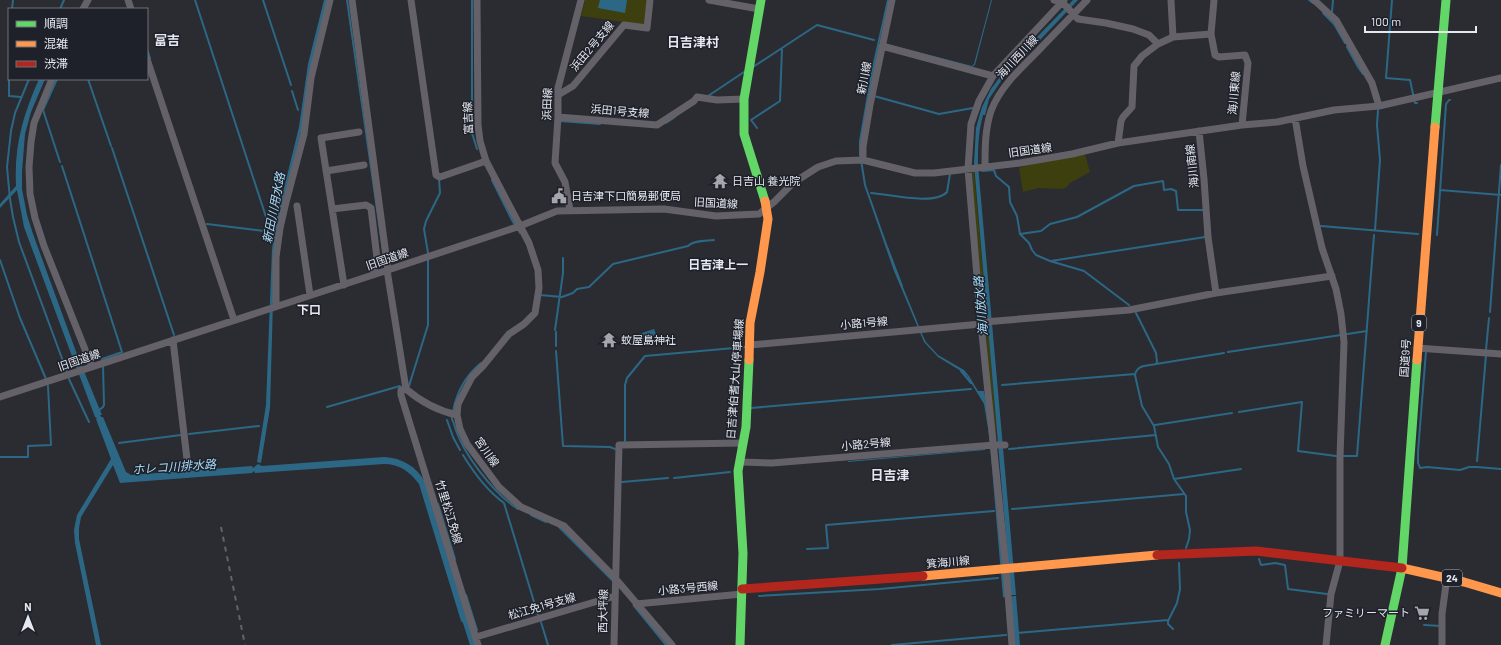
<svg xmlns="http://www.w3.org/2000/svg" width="1501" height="645" font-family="Barlow,'Noto Sans JP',sans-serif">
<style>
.green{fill:#3d3f0e}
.water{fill:#2c6885}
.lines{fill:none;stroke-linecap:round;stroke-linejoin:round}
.stream{stroke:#2c6885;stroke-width:2}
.street{stroke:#646169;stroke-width:7}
.fast{stroke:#63d668;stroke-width:9}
.slow{stroke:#ff974d;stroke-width:9}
.jam{stroke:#b3261e;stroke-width:9}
.rail{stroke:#636368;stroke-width:2;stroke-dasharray:5 5;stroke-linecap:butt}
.labels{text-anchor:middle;stroke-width:3;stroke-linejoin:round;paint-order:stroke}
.shield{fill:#1e212a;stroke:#a9acb3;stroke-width:1}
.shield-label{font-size:10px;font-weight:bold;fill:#e5e8ee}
.street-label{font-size:11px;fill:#e5e8ee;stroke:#1e212a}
.poi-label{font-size:11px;fill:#e5e8ee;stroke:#1e212a;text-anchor:start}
.water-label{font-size:12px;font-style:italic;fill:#a8dcf9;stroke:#1e212a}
.neighbourhood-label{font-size:12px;font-weight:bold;fill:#e5e8ee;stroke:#1e212a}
.quarter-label{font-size:13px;font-weight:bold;fill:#e5e8ee;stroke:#1e212a}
</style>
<rect width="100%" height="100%" fill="#2a2c31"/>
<!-- green -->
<path class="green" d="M585,0H648L644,25L581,16Z
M1085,154L1090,172L1070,183L1067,187L1062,189L1038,188L1023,192L1019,168L1032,164Z
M973,171H974L987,319H984L971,173Z
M985,324H988L997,439L991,404Z"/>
<!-- water -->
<path class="water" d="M324,0H327L302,128L291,172L273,301L270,408L261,463L257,462L266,405L272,249L276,221L299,127L308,64Z
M346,0H348L385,265H384Z
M600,0H627L625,13L598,8Z
M887,0H889L881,35L861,143V153L866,185L896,270L923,336L926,342L938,355L964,370L969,376L978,391H984L992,440L1006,598L1003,597L989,434L984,404L967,376L961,371L938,357L924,342L894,271L864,185L859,154V141L871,72Z
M991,0H992L975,65L972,67L887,45V44L972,66L974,64Z
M1073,0H1078L1001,81L989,99L985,115H983C978,133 978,149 978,165L1016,595H1011L974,164L976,128L982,107L991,89L1006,69Z
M39,79H45L31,112L25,134L22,172V189L27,215L33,234L78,357H80L79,359L102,415H100L101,417H103L126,472L131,475L252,466L253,468L258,464L262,466L384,457C402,458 416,466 425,482L475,645H470L463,623L461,621L419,484C410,472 400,464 384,464L255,473L254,471L252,473L120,483L113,465L81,517L79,528V539L101,645H96L75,543L74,530L77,515L111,459L96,419L97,418L95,417L74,361H72L71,360L73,359L24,227L17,190L0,208V204L16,186C14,146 23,115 39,79Z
M654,329L656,334L652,337L650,335L647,337L648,340L640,344L639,334Z
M985,449V450L848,462V461Z
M1014,596H1016L1020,645H1015L1011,597Z"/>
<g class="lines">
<!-- stream -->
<path class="stream" d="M195,0L268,223
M263,0L291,85
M472,0V133L477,149
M1309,0L1313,3
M1392,0L1386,78L1410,80L1415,103H1417
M12,9L13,0
M60,9L64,0
M1332,12L1333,0
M1323,13L1334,24L1345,43
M1347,47L1358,67L1363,74
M147,49L150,58
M753,67L817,25L874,40
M9,79V96L21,97
M29,79L15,113L11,131L7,167L10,199L13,217L19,242L67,372
M57,79L43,110L60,162
M88,79L111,146
M292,91L298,110
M708,96L744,72
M874,96L939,114L973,108
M560,121L600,124
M666,123L675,117
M757,128L751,120L780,101L782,49
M112,148L174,335
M62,166L122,352L102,359V361
M982,171L994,170L996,176L1009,187L1010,202L1017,216L1020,234L1029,243L1032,250L1036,255L1050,261L1084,271L1129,305
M492,180L513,222L520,233
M1440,190L1501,195
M871,193C888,194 935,206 947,192L950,174
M207,224L272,232
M1321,226L1418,234
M1375,230L1380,160L1377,125L1378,110
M1020,234L1041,231L1050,224L1077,217L1134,186L1163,181L1164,190L1171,189L1176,191L1178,210H1204
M1437,235L1446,104L1449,100H1450
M887,247L902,286
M428,253L424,229L426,221L440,193L439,179
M0,260L20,318L46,379
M1051,261L1205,237V235
M540,295L562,297L573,293L577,289L589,287L613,264L688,246C694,240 706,241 714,240
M1490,312L1501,165
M1136,313L1156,353L1157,362L1156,364C1148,366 1137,364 1135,375L1142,406L1154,426L1158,447L1169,464L1174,479L1186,496V512L1190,530L1189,539L1186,548
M555,330L563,273V258
M556,332V346
M1486,350L1489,318
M556,351L563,446L610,447L615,449
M1426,351L1418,452V463L1420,468L1427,467L1460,470L1469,467H1477L1501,469
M1228,352L1367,331
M1156,364L1224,353
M961,371L971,383
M69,379L89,422
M1002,385L1135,374
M409,386L428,325V259
M327,407L400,386
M751,408L971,389
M98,411L103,407L104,405L103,366
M453,411C457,391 465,376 481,363
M1239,412L1302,402L1298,451L1336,456
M452,416C451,420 453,420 454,424C462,453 493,493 518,509
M447,420L453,437L460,450
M1155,425L1232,413
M189,434L259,426
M625,441V385L627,378L645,356L745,347
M119,443L181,435
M1009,449L1156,435
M463,455C474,473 486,490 504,503L538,615
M1343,456H1357L1374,235
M0,457H28V446L51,445L48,386
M1477,461L1486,355
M674,478L730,472
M1174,479L1241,469
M622,482L668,478
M438,504L455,559
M1012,509L1184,494
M531,515L546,522
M559,527L614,582
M807,549L828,548L826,525L994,511
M1259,559L1261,565L1275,563L1285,565L1288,589L1327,594
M466,595L477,630
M759,596L880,589L998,578
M635,607L666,645
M541,622L548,645
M1424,625L1441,626
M1173,629L1168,624V621L1177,603L1180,589L1179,563
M1017,633L1168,620
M892,645L1006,635"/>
<!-- street -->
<path class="street" d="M128,0L131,9
M352,0L388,270
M411,0L436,175L440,177L486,161
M477,0L478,125L480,141L486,161L529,243L538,270L539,288L535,313L524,324L509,334L483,366L472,377L458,404L457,415L460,429L467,444L499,487L521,507L564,526L615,578L672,645
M709,0L759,9
M1054,0L1062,2L1078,19L1106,23L1133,29L1149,35L1158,44
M1171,0L1173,37
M1214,0L1211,34L1215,55L1219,57L1245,55L1248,63L1242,125
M1314,0L1336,20L1372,83L1379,106
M83,9L88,0
M882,46L993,76
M147,59L234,320
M52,79L34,123L31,142L29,167L30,194L35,218L44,246L92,367
M558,95L573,86L624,25L647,28L650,0
M558,117L657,125L694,101L697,97L717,100L744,99
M1295,118L1303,166L1322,248L1336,289L1341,314L1344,342L1340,457V561L1331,594L1326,645
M1199,131L1204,179L1208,237L1216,293
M1118,143L1121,121L1123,117L1132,107L1134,66L1142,56L1158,44L1173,37L1211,34
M863,160V147L870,105L892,0
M985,166C985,148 985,129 991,111C1000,87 1020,69 1038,51C1054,34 1071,17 1087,0
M326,171L364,165
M297,206L310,295
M332,209L366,205L371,208L377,258L373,275
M570,210L565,182L555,163L558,117V88L581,0
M387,270L406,389C420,401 439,411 457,415
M344,285L321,138L359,132
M276,306V257L280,228L286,202L304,134L311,78L330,0
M173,340L188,468
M750,345L981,324L984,322L1129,310L1216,293L1332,276
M1417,348L1501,354
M406,389L401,390V395L478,645
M0,397L388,270L520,226L557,211L664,209L716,216L759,214L774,202L793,183L818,167L836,161L863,160L915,173H934L1020,163L1072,154L1118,143L1242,125L1277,122L1334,110L1379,106L1501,78
M741,462L772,463L994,445H1005
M636,604L742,594
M476,637L615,596
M614,645L619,445L743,443
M1012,645L1006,569L981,324L968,169L971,124L979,101L993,76L1064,0
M1442,645V614L1447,577"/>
<!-- fast -->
<path class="fast" d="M761,0L744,99V134L765,201
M1435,127L1446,0
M740,645L743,553L738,471L746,427L749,360
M1385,645L1402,568L1417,360"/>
<!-- slow -->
<path class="slow" d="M749,360L750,323L760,272L768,219L765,201
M1417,360L1435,127
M1402,568L1464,582L1501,593
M923,576L1157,555"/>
<!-- jam -->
<path class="jam" d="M1157,555L1256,551L1402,568
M742,589L923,576"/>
<!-- rail -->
<path class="rail" d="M221,527L245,645"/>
</g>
<!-- icons -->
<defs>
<g id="temple-bare" transform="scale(1.2)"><path d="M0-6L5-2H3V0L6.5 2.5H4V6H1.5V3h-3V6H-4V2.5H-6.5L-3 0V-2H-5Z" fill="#a4a6ac" stroke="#1e212a" stroke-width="2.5" paint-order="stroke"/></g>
<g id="civic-bare" transform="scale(1.2)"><path d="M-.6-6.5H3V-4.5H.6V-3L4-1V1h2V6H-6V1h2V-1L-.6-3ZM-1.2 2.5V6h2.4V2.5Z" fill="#a4a6ac" stroke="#1e212a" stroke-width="2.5" paint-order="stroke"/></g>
<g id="supermarket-bare" transform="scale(1.2)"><path d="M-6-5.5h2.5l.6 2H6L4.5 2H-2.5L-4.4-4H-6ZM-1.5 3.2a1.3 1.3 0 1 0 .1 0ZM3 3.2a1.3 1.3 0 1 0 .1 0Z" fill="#a4a6ac" stroke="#1e212a" stroke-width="2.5" paint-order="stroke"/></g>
</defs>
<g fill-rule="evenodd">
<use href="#temple-bare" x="720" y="181"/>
<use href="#civic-bare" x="559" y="196"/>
<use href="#temple-bare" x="609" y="340"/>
<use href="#supermarket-bare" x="1422" y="613"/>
</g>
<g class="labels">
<!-- shield labels -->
<g class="shield">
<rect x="1412" y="315" width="14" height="16" rx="3"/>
<rect x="1442" y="570" width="20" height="16" rx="3"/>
</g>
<g class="shield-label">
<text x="1419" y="327">9</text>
<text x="1452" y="582">24</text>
</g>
<!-- street labels -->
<g class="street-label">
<text transform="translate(592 46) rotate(-50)" y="4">浜田2号支線</text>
<text transform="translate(1017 57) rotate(-47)" y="4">海川西川線</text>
<text transform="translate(864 78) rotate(-79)" y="4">新川線</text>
<text transform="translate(1234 93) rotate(-85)" y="4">海川東線</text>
<text transform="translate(547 104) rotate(-88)" y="4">浜田線</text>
<text transform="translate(620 111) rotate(5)" y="4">浜田1号支線</text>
<text transform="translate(468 118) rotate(-93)" y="4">富吉線</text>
<text transform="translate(1030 150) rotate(-8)" y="4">旧国道線</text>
<text transform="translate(1192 166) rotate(-96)" y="4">海川南線</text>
<text transform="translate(716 203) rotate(3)" y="4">旧国道線</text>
<text transform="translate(387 259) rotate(-19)" y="4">旧国道線</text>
<text transform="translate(864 323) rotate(-5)" y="4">小路1号線</text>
<text transform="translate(1405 358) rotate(-86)" y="4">国道9号</text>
<text transform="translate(79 360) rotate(-19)" y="4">旧国道線</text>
<text transform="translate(735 379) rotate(-86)" y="4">日吉津伯耆大山停車場線</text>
<text transform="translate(866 444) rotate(-5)" y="4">小路2号線</text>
<text transform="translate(487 452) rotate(55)" y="4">宮川線</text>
<text transform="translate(449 512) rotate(73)" y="4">竹里松江免線</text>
<text transform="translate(948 562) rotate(-5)" y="4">箕海川線</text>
<text transform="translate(688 588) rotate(-5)" y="4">小路3号西線</text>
<text transform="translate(542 606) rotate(-16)" y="4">松江免1号支線</text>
<text transform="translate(603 611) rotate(-89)" y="4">西大坪線</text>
</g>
<!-- poi labels -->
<g class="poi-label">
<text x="732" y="185">日吉山 養光院</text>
<text x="571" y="200">日吉津下口簡易郵便局</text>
<text x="621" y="344">蚊屋島神社</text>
<text x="1410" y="617" text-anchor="end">ファミリーマート</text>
</g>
<!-- water labels -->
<g class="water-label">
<text transform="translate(274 208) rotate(-79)" y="4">新田川用水路</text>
<text transform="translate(981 306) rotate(-95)" y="4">海川放水路</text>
<text transform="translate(174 467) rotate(-4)" y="4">ホレコ川排水路</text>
</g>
<!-- neighbourhood labels -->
<g class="neighbourhood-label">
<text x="718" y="269">日吉津上一</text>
<text x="309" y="314">下口</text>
</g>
<!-- quarter labels -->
<g class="quarter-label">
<text x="167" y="45">富吉</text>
<text x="693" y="47">日吉津村</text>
<text x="890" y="480">日吉津</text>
</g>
</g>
<!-- legend -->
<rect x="8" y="8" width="140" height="72" fill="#1e212a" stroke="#6e7178"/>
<rect x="16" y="21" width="20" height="6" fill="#63d668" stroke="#6e7178"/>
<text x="44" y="28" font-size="12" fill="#e5e8ee">順調</text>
<rect x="16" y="41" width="20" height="6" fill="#ff974d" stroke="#6e7178"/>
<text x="44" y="48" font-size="12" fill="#e5e8ee">混雑</text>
<rect x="16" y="61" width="20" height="6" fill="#b3261e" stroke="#6e7178"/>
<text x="44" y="68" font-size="12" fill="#e5e8ee">渋滞</text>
<!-- north arrow -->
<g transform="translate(28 617)" stroke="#1e212a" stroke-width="3" paint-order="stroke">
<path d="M0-3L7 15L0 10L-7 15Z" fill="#e5e8ee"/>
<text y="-6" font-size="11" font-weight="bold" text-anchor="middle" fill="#e5e8ee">N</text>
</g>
<!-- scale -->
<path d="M1365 26v6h111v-6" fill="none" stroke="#e5e8ee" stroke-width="2"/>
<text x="1371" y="26" font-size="12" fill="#e5e8ee" stroke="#1e212a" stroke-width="3" paint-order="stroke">100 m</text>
</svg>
